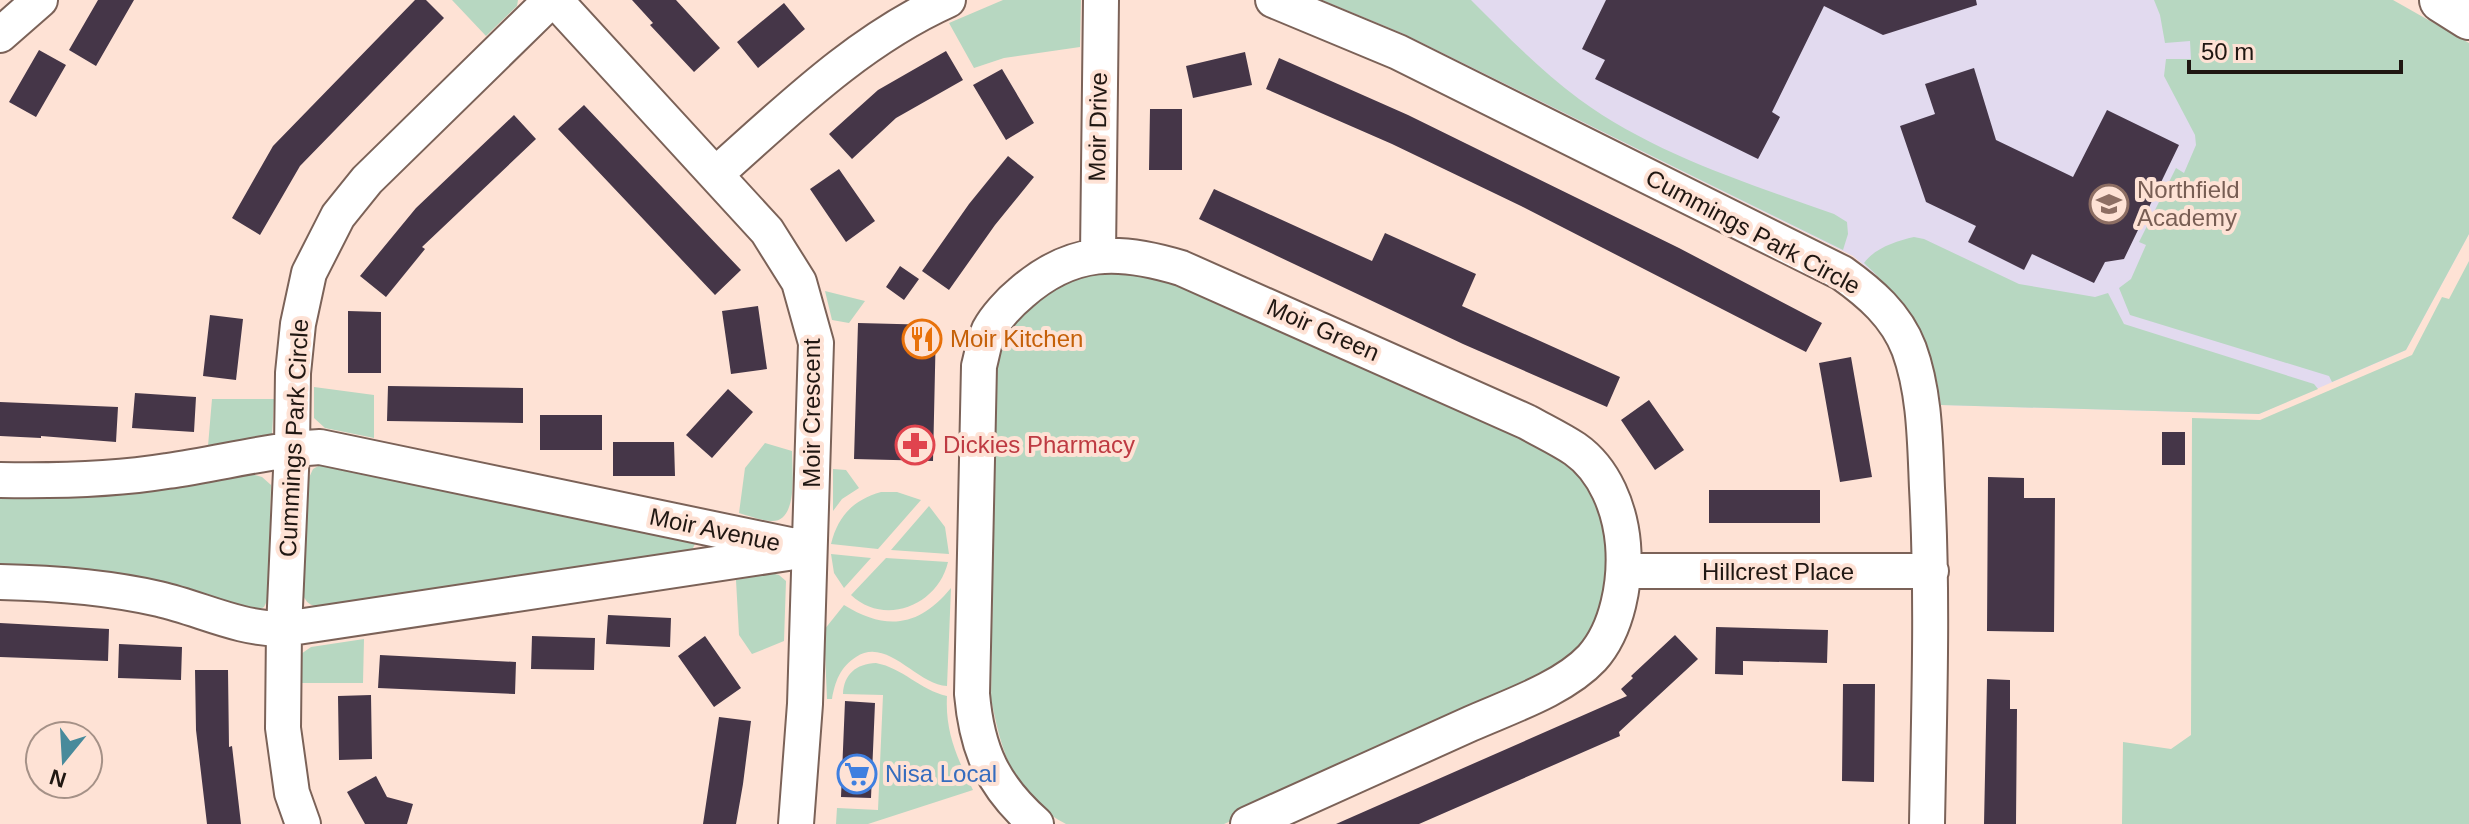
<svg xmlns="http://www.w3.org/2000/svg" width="2469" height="824" font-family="Arial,sans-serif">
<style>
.education{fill:#e2daef}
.green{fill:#b7d7c1}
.building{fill:#453648}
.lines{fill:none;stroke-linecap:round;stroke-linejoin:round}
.street-casing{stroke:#7b6258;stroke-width:38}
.secondary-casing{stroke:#7b6258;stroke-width:48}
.street{stroke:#fff;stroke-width:34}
.secondary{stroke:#fff;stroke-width:44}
.labels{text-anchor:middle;stroke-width:8;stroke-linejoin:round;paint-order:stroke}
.street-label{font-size:24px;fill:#201712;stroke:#fee2d5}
.education-label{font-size:24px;fill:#785e54;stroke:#fee2d5;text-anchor:start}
.food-label{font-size:24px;fill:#c56008;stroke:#fee2d5;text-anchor:start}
.health-label{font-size:24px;fill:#be3a42;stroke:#fee2d5;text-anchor:start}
.shop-label{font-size:24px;fill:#366cbe;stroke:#fee2d5;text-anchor:start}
</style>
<rect width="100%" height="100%" fill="#fee2d5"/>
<!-- education -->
<path class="education" d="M1322,0H2339L2469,234L2406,350L2259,414L1941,405L1937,378L1927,345L1911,314L1889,286L1853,256L1404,34Z"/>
<!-- green -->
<path class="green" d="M452,0H518L517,6L486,36Z
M1003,0H1081L1080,47L1004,58L974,68L949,23Z
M1322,0H1471C1505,34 1540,70 1579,99C1654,154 1747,183 1834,214L1847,222L1848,234L1843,250L1404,34Z
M2154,0H2393L2469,43V234L2406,350L2332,382L2329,376L2130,315L2119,288L2131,279L2146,245L2139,242L2176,168L2184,173L2196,145L2195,135L2164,76L2166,59H2191L2190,41L2165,43L2160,15Z
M1914,237L1924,239L2019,284L2095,297L2108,293L2124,324L2314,384L2318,389L2259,414L1941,405C1933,342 1910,306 1864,263C1875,248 1896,241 1914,237Z
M2469,261V824H2122L2123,742L2171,749L2191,735L2192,418L2260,420L2412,355L2442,297L2449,299Z
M1092,270L1179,276L1560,456L1587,481L1607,531L1606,597L1581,653L1522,693L1224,824H1066C1013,796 1002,753 991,699L996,364C1001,351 1005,334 1014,322C1034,295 1061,280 1092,270Z
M825,291L865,301L849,323L832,320Z
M314,387L374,395V438L325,428L314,418Z
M212,399H274L272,436L208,446Z
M765,443L792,451C792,470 799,524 770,521C760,520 749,516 739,513L745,468Z
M320,465L691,537L695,544L691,552L324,607C313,606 308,606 303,595L308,480L313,469Z
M253,469L255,475L262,477L271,485L268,599L264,607L258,610L0,570V490Z
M833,469L846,470L859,488L842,499L833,511Z
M881,492H897L921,500L878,549L831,544C838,516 853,500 881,492Z
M929,506L945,527L949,554L891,550Z
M831,554L871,558L844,588L834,573Z
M886,558L948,562C938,605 885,627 851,595Z
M771,573L779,575L786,581L784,641L752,654L739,635L736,580Z
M951,588L947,686C917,685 887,636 856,657C840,667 835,682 832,699H827L824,630L844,605C886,631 919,627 951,588Z
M364,639L363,683H301V654L311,647Z
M876,663C903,668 920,690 947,696C945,732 957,758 973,790L868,824H836L837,808L878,810L883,695L843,694C844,674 856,664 876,663Z"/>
<!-- building -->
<path class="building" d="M98,0H134L96,66L69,50Z
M415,0H426L444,18L300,166L260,235L232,218L273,146Z
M632,0H676L720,48L694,72L650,25L653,23Z
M1606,0H1976L1977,5L1883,35L1824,6L1772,112L1780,117L1758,159L1595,79L1605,60L1582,49Z
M784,3L805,29L758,68L737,42Z
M39,50L66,65L36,117L9,102Z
M946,51L963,80L896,118L852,159L829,134L878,90Z
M1245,52L1252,85L1193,98L1186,66Z
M1279,58L1408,115L1679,248L1822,323L1806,352L1521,206L1392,144L1266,89Z
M1974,68L1996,140L2073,177L2107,110L2179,145L2124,259L2105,262L2094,283L2032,254L2024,270L1968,242L1976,226L1926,202L1900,126L1935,114L1925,84Z
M1002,69L1034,123L1006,140L973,85Z
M584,105L741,270L715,295L558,129Z
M1150,109H1182V170H1149Z
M514,115L536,139L422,247L425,249L386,297L360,276L416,208Z
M1008,156L1034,177L995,225L949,290L922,271L969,204Z
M839,169L875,221L846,242L810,189Z
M1214,189L1372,261L1385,233L1476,274L1462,306L1620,377L1607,407L1463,344L1199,219Z
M900,266L919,279L904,300L886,287Z
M758,306L767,369L731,374L722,311Z
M348,311L381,312V373H348Z
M210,315L243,319L236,380L203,376Z
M858,323L936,325L933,461L854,459Z
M1851,357L1872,477L1840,482L1819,363Z
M388,386L523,388V423L387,421Z
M728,389L753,412L712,458L686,435Z
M135,393L196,397L194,432L132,428Z
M1649,400L1684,450L1655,470L1621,420Z
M0,402L118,407L116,442L41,436V438L0,436Z
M540,415H602V450H540Z
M2162,432H2185V465H2162Z
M613,442H674L675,476H613Z
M1988,477L2024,478V498H2055L2054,632L1987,631Z
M1709,490H1820V523H1709Z
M608,615L671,618L670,647L606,644Z
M0,623L109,629L108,661L0,657Z
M1716,627L1828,630L1827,663L1743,661V675L1715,674Z
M1675,635L1698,659L1619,732L1620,736L1419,824H1336L1627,696L1621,689L1633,678L1631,676Z
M532,636L595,638L594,670L531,669Z
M705,636L741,688L714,707L678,656Z
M119,644L182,647L181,680L118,678Z
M380,655L516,662L515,694L378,688Z
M195,670H228L229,747L232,746L241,824H207L196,730Z
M1987,679L2010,680V709H2017L2016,824H1984Z
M1843,684H1875L1874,782L1842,781Z
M371,695L372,759L339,760L338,696Z
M845,701L875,703L871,798L841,797Z
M719,717L751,721L743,784L736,824H703Z
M376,776L387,797L413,804L407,824H365L347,792Z"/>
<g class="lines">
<!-- street casing -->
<g class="street-casing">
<path id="street" d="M555,0L767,231L799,282L816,343L805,704L796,824
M1273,0L1398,52L1842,273C1870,293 1896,315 1909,349C1925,393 1925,442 1927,488C1933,600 1929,712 1927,824
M0,35L40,0
M716,174C789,109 859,40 948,0
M1098,254L1101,0
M0,480C56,481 112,480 167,471C218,464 269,450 320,447L809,549
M1625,571H1931
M0,582C53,583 107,587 159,599C202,609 238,629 284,629L788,553
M303,824L292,793L283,728L284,629L292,448L293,373L298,324L309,273L338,216L367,180L551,0
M1036,824C993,786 977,751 972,694L979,366C982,355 984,341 989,330C996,317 1010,302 1021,293C1072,248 1119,249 1181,268L1527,422C1543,431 1560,439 1575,449C1605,470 1620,509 1623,544C1626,581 1618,629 1592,658C1563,689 1508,707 1470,724C1396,757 1322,791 1248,824"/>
</g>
<!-- secondary casing -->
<g class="secondary-casing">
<path id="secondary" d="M2442,0L2469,17"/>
</g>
<!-- street -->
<use href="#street" class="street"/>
<!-- secondary -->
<use href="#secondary" class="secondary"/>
</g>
<!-- icons -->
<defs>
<g id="school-ring" transform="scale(2)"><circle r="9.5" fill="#fee2d5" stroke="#8d6e63" stroke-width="1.5"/><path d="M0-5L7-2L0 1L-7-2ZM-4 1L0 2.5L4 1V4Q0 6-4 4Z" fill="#8d6e63"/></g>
<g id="restaurant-ring" transform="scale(2)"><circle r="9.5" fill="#fee2d5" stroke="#e8710a" stroke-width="1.5"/><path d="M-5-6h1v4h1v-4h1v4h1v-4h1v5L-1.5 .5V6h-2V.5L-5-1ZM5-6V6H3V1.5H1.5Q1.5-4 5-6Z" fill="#e8710a"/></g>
<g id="pharmacy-ring" transform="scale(2)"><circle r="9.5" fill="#fee2d5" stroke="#e0444e" stroke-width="1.5"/><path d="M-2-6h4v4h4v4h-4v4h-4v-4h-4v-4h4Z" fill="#e0444e"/></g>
<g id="supermarket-ring" transform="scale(2)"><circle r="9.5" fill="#fee2d5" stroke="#3f7fe0" stroke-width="1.5"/><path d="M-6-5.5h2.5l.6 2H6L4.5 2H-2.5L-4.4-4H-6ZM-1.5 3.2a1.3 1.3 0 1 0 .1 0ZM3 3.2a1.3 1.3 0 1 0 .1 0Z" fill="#3f7fe0"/></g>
</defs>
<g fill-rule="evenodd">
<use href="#school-ring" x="2109" y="204"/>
<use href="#restaurant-ring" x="922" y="339"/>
<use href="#pharmacy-ring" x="915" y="445"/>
<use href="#supermarket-ring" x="857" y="774"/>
</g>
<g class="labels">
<!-- street labels -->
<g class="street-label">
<text transform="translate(1098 127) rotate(-89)" y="8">Moir Drive</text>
<text transform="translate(1753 232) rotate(28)" y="8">Cummings Park Circle</text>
<text transform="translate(1323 330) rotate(24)" y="8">Moir Green</text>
<text transform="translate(812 413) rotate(-90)" y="8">Moir Crescent</text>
<text transform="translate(294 438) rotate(-87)" y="8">Cummings Park Circle</text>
<text transform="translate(715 530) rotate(12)" y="8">Moir Avenue</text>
<text x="1778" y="580">Hillcrest Place</text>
</g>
<!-- education labels -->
<g class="education-label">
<text x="2137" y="198">Northfield<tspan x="2137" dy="28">Academy</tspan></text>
</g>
<!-- food labels -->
<g class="food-label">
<text x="950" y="347">Moir Kitchen</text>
</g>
<!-- health labels -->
<g class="health-label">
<text x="943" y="453">Dickies Pharmacy</text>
</g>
<!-- shop labels -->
<g class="shop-label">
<text x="885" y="782">Nisa Local</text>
</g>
</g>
<!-- north arrow -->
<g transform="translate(64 760) rotate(198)"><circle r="38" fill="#fee2d5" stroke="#a59187" stroke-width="2"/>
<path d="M0-6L14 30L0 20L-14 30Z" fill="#488a9b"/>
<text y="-12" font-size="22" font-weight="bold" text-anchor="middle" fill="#201712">N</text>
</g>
<!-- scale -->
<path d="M2189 60v12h212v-12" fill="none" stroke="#201712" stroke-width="4"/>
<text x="2201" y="60" font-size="24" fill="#201712" stroke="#fee2d5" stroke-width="6" paint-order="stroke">50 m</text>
</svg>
